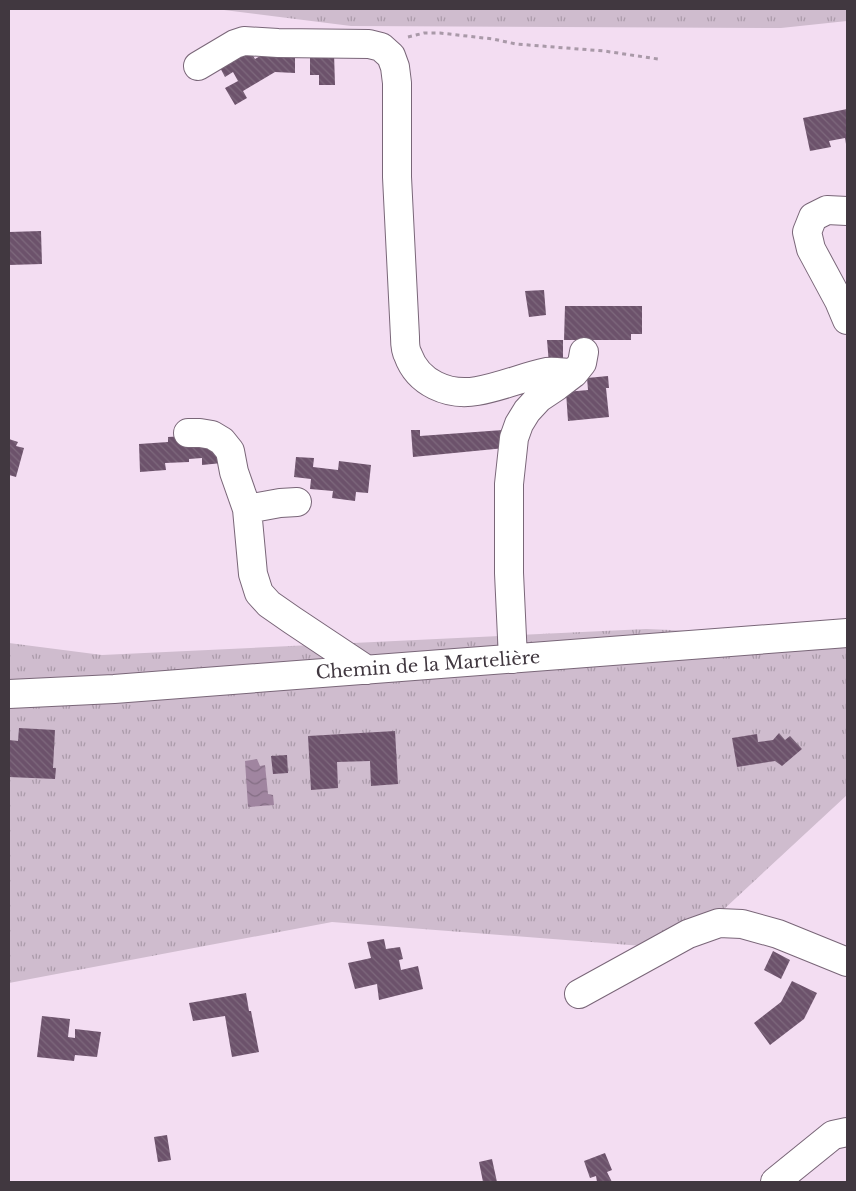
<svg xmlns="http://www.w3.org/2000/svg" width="856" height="1191" font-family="'Libre Baskerville',serif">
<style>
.grass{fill:url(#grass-tufts)}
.water{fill:url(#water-waves)}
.building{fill:url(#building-back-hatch)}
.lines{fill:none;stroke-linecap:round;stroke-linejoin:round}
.minor-casing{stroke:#796678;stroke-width:30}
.path{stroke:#a999a8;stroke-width:3;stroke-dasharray:4 4;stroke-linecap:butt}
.minor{stroke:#fff;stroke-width:28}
.labels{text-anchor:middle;stroke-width:5;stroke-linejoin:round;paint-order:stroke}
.street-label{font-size:18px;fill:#413840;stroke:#fff}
</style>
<defs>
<pattern id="grass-tufts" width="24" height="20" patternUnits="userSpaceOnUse" patternTransform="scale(1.25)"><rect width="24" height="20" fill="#cfbcce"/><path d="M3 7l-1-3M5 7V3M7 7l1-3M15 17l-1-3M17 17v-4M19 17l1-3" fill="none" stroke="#aa9aa9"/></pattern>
<pattern id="water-waves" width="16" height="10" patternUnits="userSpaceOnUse" patternTransform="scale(1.25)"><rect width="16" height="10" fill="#a085a0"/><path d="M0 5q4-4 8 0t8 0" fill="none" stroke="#846e84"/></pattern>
<pattern id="building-back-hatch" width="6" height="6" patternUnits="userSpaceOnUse" patternTransform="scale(1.25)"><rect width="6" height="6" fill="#6c526b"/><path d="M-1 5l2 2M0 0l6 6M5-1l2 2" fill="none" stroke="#7e697d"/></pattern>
</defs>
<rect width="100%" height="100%" fill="#f3ddf2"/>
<!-- grass -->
<path class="grass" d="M216,9H847V21L781,28L351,26Z
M646,629L847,637V795L681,949L332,922L9,983V643L102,655Z"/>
<!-- water -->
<path class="water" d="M257,759L260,766L265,765L268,794L273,795L274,805L248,807L245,761Z"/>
<!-- building -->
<path class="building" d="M247,46L255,59L264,54L295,48V73L275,72L243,91L247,98L235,105L225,88L238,81L233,72L225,77L217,62Z
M310,53H334L335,85H319V75H310Z
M847,109V144H846L845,138L829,141L831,147L810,151L803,118Z
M41,231L42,264L9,265V232Z
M544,290L546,315L529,317L525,291Z
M565,306H642V334H631V340H564Z
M547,340H563V359L549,364Z
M608,376L609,388H606L609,417L568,421L566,392L588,390L587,378Z
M411,430H420V436L503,430L505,448L413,457Z
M205,435L222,463L202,465V458L189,459V462L165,463L166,470L140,472L139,444L168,442V437Z
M9,439L18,442L16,446L24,448L16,477L9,475Z
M296,457L314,458L313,467L338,470L339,461L371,465L368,493L356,492L355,501L332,498L333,491L310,489L311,479L294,477Z
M19,728L55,730L53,768H56L55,779L9,777V740L18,741Z
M395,731L398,784L371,786L370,761L337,762L338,788L311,790L308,736Z
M779,733L785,740L790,736L802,749L782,766L775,761L737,767L732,738L757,734L758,742L773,740Z
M287,755L288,773L273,774L271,756Z
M384,939L386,949L400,947L403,959L399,960L401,970L418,966L423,989L379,1000L377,984L355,989L348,963L371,958L367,942Z
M773,951L790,960L781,979L764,970Z
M792,981L817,993L804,1019L770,1045L754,1023L781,1002Z
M246,993L249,1011H251L259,1052L232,1057L225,1016L193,1021L189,1003Z
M42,1016L70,1019L68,1037L75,1038V1029L101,1032L97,1057L75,1055L74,1061L37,1057Z
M167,1135L171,1160L158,1162L154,1137Z
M605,1153L612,1170L607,1172L612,1182H597L596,1176L590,1178L584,1161Z
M492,1159L497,1182H483L479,1162Z"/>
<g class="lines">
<!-- minor casing -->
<g class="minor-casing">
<path id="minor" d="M198,66L235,44L244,41L278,43L369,44L381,47L391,56L395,67L397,83V177L405,337C405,343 405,350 408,355C418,383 448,396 477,391C501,387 523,377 547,372C555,371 565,373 574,373
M847,211L827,210L813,217L807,232L811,249L839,301L847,320
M188,433H200L212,435L222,441L230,451L234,472L247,509L253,574L259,593L269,604L292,620L367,670
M247,509L280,503L297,502
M513,659L509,573V484L514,438L519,424L527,411L539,398L557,386L574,373L582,363L584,352
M9,694L114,689L847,633
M579,994L688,934L719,923L742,924L778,934L847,962
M775,1182L833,1135L847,1132"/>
</g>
<!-- path -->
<path class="path" d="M408,37L424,33H440L493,39L516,44L604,51L658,59"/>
<!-- minor -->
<use href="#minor" class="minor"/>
</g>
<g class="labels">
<!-- street labels -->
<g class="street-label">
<text transform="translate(428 665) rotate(-4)" y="6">Chemin de la Martelière</text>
</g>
</g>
<!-- border -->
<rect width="856" height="1191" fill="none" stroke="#413840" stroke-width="20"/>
</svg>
